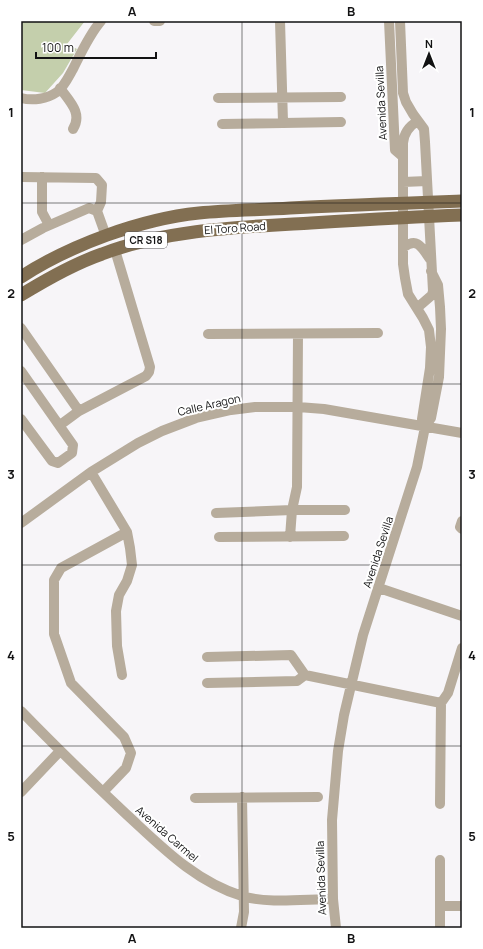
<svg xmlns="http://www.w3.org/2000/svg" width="483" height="949" font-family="Manrope,sans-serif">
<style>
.green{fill:#c4cfac}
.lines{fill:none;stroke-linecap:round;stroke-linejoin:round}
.minor{stroke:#b7ac9c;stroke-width:10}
.major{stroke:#826f52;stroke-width:13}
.grid{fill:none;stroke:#121213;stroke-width:1;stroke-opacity:0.55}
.labels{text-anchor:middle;stroke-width:4;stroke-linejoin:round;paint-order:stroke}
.shield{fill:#fff;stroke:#59595a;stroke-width:1}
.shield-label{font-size:10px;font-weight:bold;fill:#121213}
.street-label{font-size:11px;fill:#121213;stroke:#fff}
.neatline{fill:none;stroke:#121213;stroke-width:1.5}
.grid-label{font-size:13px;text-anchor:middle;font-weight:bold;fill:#121213}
</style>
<rect width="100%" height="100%" fill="#f7f5f8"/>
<!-- green -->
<path class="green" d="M21,21H85L67,44L77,49L63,73L45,93L21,90Z"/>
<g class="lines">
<!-- minor -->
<path class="minor" d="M154,21H160
M280,21L283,122
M389,21L395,150L402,156
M400,21L403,93L406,102L413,114L424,129L425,142L433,291L432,295L417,308
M60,88C69,101 83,113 73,129
M21,98C33,101 47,99 57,92C64,87 69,76 73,69C81,53 89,35 101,21
M218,98L341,97
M418,121C409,126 404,133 403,143V264L405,278L408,294L423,318L429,330L431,347L430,368L422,419L425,427
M222,124L341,122
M21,177L96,178L102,185L101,202L97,211L106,236
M42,177V212L49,225
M403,182L427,181
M21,240L43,228L89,208L97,211
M404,247C418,237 422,248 430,259
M21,328L79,411
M208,334L378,333
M21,371L73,445L72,453L58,463L52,461L21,419
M60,425L79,411L146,376L149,372L150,367L115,250
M91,472L127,532L130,548L132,565L127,581L119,595L116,611L117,646L122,675
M216,513L292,510H345
M462,521L460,527L462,529
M21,523L91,472L138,443L162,431L196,418L231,410L255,407H298L324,409L462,433
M219,537L344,536
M290,537L292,510L297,487L298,334
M379,588L462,616
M207,657L291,655L305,675
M305,675L441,703
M207,683L297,681L305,675
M21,711C55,746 90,780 125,813C161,846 194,881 242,896C268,904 305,899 333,899
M21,792L60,751
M103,792L126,768L131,753L124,737L71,683L54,634V580L61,568L127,532
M195,798L318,797
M440,804L441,703L448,693L462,648
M440,860V928
M440,906H462
M241,928L244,912L242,797
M336,928L333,899L332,820L338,751L344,715L363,635L417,467L425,427L431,418L439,377L441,329L440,307L438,285L431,271"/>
<!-- major -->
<path class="major" d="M21,277C70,245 141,219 199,213C229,210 260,210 290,208C347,205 405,203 462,201
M21,295C47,279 73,264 102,254C168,229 241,227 311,223C361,220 412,217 462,215"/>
</g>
<!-- grid -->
<path class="grid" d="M242,21V928M21,203H462M21,384H462M21,565H462M21,746H462"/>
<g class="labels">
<!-- shield labels -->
<rect class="shield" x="125" y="232" width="42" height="16" rx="3"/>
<g class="shield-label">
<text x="146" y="244">CR S18</text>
</g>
<!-- street labels -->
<g class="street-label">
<text transform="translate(381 103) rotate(-93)" y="4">Avenida Sevilla</text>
<text transform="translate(235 228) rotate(-4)" y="4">El Toro Road</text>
<text transform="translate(209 405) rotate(-13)" y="4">Calle Aragon</text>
<text transform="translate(378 552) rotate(-72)" y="4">Avenida Sevilla</text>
<text transform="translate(167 834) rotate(41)" y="4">Avenida Carmel</text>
<text transform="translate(321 878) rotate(-92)" y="4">Avenida Sevilla</text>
</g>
</g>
<!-- border -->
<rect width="483" height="949" fill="none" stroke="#ffffff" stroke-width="44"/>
<!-- north arrow -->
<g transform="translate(429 54)" stroke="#ffffff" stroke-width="3" paint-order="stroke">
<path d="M0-3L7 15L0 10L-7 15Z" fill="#121213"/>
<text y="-6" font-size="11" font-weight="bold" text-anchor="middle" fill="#121213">N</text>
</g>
<!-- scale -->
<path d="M36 52v6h120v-6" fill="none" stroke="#121213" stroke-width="2"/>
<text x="42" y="52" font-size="12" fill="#121213" stroke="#ffffff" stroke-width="3" paint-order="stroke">100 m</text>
<rect x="22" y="22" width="439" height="905" class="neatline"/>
<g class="grid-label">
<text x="132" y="16">A</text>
<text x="351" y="16">B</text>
<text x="11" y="117">1</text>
<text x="472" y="117">1</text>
<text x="11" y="298">2</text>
<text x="472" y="298">2</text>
<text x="11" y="479">3</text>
<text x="472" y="479">3</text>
<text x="11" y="660">4</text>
<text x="472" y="660">4</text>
<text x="11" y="841">5</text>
<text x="472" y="841">5</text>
<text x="132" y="943">A</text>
<text x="351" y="943">B</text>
</g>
</svg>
